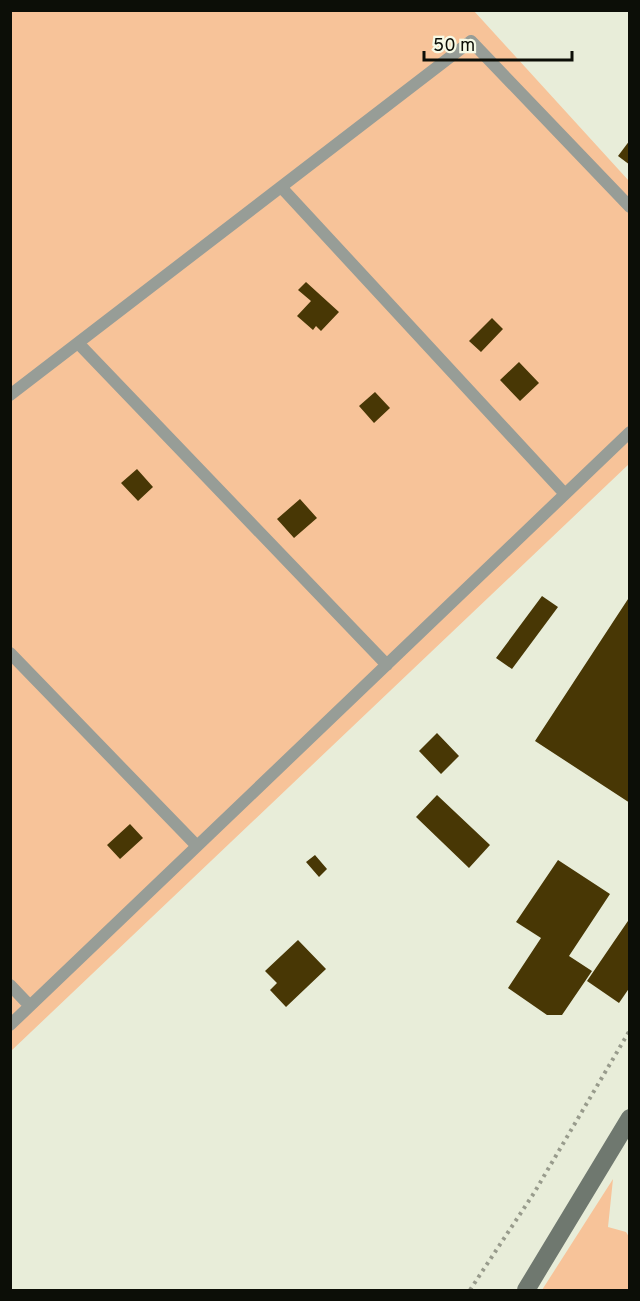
<svg xmlns="http://www.w3.org/2000/svg" width="640" height="1301" font-family="Overpass,sans-serif">
<style>
.green{fill:#f7c399}
.building{fill:#483705}
.lines{fill:none;stroke-linecap:round;stroke-linejoin:round}
.path{stroke:#989b8c;stroke-width:4;stroke-dasharray:3 4.5;stroke-linecap:butt}
.lane{stroke:#979d97;stroke-width:12}
.secondary{stroke:#6f786f;stroke-width:18}
</style>
<rect width="100%" height="100%" fill="#e8edd9"/>
<!-- green -->
<path class="green" d="M11,11H474L629,181V464L11,1051Z
M613,1179L608,1227L626,1232L629,1237V1290H542Z"/>
<!-- building -->
<path class="building" d="M630,140V165L618,156Z
M306,282L339,312L321,331L316,326L313,330L297,316L311,301L298,290Z
M492,318L503,329L481,352L469,341Z
M519,362L539,383L520,401L500,380Z
M375,392L390,408L374,423L359,406Z
M137,469L153,487L138,501L121,483Z
M300,499L317,518L294,538L277,519Z
M542,596L558,607L512,669L496,658Z
M630,596V803L535,741Z
M437,733L459,756L441,774L419,751Z
M437,795L490,845L469,868L416,817Z
M130,824L143,838L120,859L107,845Z
M315,855L327,869L319,877L306,862Z
M558,860L610,894L569,956L592,971L562,1015H547L508,988L541,938L516,922Z
M630,918V987L619,1003L587,981Z
M298,940L326,969L286,1007L270,990L277,983L265,971Z"/>
<g class="lines">
<!-- path -->
<path class="path" d="M470,1290L534,1193L630,1030"/>
<!-- lane -->
<path class="lane" d="M281,187L565,494
M78,343L387,665
M10,395L471,41L630,207
M10,653L197,846
M10,985L30,1006
M10,1025L630,432"/>
<!-- secondary -->
<path class="secondary" d="M526,1290L630,1118"/>
</g>
<!-- border -->
<rect width="640" height="1301" fill="none" stroke="#0c0e07" stroke-width="24"/>
<!-- scale -->
<path d="M424 51v9h148v-9" fill="none" stroke="#0c0e07" stroke-width="3"/>
<text x="433" y="51" font-size="18" fill="#0c0e07" stroke="#f6fae6" stroke-width="4.5" paint-order="stroke">50 m</text>
</svg>
